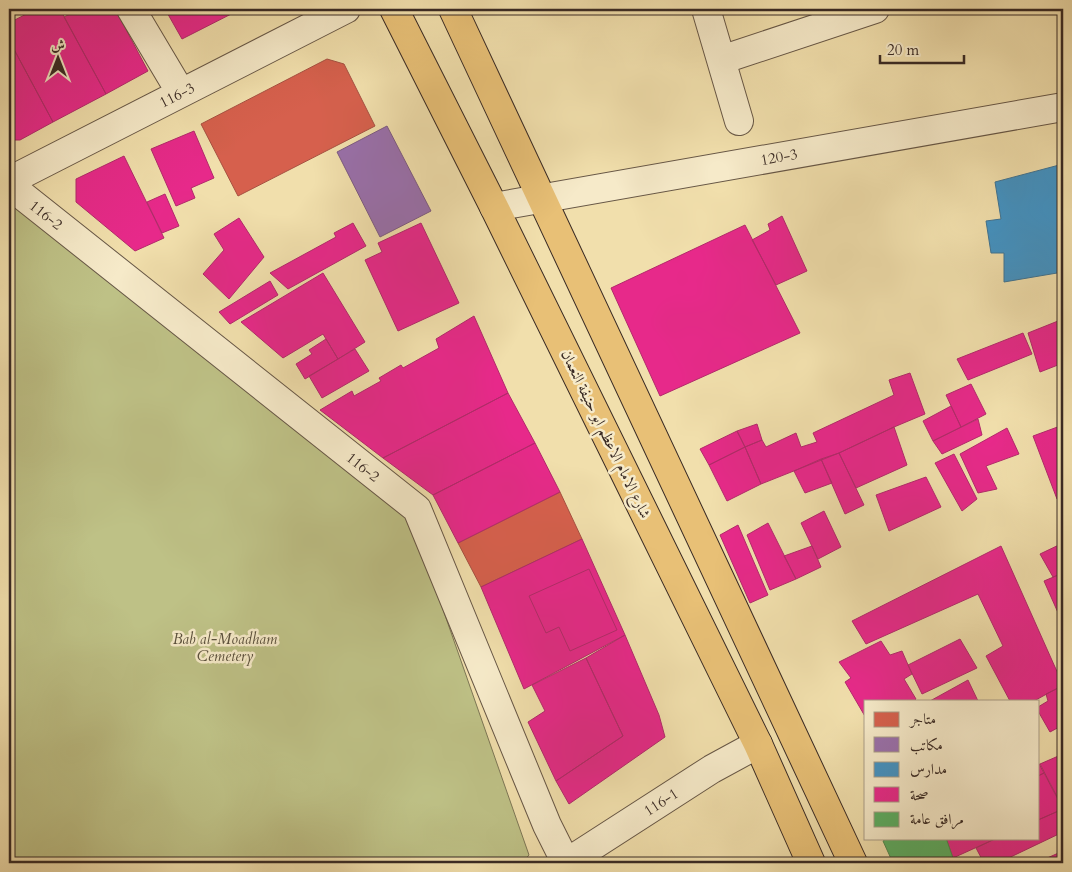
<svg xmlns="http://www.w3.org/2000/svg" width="1072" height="872" font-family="Cardo,Amiri,serif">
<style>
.green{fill:#bec186;stroke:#7c7655}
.shops{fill:#d6604d;stroke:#a75041}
.offices{fill:#9970ab;stroke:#7c5b82}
.schools{fill:#4393c3;stroke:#407493}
.health{fill:#e7298a;stroke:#b3296b}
.public{fill:#5aae61;stroke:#50864f}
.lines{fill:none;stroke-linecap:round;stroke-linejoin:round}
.minor-casing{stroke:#675746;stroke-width:30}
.major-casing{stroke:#392a24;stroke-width:30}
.minor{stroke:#f6eac9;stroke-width:28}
.major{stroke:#e8c076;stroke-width:28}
.labels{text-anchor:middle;stroke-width:5;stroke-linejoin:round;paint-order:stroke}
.street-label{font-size:15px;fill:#392a24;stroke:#f6eac9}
.park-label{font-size:15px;font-style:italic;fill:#5a503c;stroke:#f6eac9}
</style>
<rect width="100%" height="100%" fill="#f1dfac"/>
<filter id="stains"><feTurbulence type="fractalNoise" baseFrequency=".004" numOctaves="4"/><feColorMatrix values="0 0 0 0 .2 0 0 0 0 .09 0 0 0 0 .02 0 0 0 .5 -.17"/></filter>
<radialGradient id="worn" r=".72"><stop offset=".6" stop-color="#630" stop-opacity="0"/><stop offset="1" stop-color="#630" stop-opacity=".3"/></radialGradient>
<!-- green -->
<path class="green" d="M17,207L412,521L529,855L522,863H9V214Z"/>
<!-- shops -->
<path class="shops" d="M327,59L344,64L375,126L238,196L201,124Z
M560,492L582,539L481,587L458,543Z"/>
<!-- offices -->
<path class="offices" d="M387,126L431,211L380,237L337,152Z"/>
<!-- schools -->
<path class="schools" d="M1063,164V272L1004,282V253H991L986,221L1001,219L995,182Z"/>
<!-- health -->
<path class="health" d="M36,9H60L106,94L53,122L9,40V23Z
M80,9H115L148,71L106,94L64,17Z
M165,9H241L182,39Z
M9,40L53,122L20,140H9Z
M194,131L214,178L191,188L195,198L176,206L151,149Z
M124,156L164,238L135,251L76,202V179Z
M165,194L179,226L162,233L147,202Z
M782,216L807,271L776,285L752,240L770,230L768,224Z
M239,218L264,257L229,299L203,274L224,250L214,234Z
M353,223L366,246L288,289L270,273L336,237L334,233Z
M421,223L459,303L398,331L365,260L382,252L378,243Z
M745,225L800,333L660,396L611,288Z
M323,273L365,342L338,359L323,334L283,358L241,322Z
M270,281L278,295L230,324L219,312Z
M474,316L508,393L383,458L320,410L352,391L354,396L381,381L379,378L401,365L403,368L439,348L436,339Z
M1063,319V363L1040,372L1028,333Z
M1023,333L1032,354L968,380L957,359Z
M326,339L338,359L305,379L296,364L312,354L309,350Z
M355,349L369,371L322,398L309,376Z
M910,373L925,414L894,427L839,453L761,484L745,447L762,440L766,447L796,433L801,447L817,442L813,433L894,395L889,380Z
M971,384L986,414L961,427L946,395Z
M508,393L535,443L433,495L383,458Z
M951,406L961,427L933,441L923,421Z
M978,419L982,435L942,454L933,441Z
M757,424L762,440L745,447L737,431Z
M1063,425V496L1057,499L1033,436Z
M894,427L907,465L856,488L839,453Z
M1007,428L1019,454L986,466L997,489L978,493L960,454Z
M737,431L745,447L709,465L700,449Z
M535,443L560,492L458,543L433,495Z
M745,447L761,484L727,501L709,465Z
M839,453L864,505L845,514L821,459Z
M954,454L977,499L962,511L935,463Z
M821,459L832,483L805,493L794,471Z
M926,477L941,507L889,531L876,495Z
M824,511L841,547L818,559L801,523Z
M768,523L796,579L770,590L747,535Z
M738,525L768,595L750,603L720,535Z
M582,539L625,635L524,689L481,587Z
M1063,543V573L1053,577L1040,554Z
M812,546L821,567L796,579L784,556Z
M1001,546L1063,685L1034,701H1010L986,656L1003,646L978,594L866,644L852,621Z
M589,569L617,630L570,651L559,627L546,633L529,596Z
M1063,573V624L1044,581Z
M625,635L659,715L665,737L569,804L556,781L623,736L586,658Z
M960,639L977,668L922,694L908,665Z
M881,641L890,655L902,651L912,674L904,679L916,699L914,701H866V718L845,682L851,678L839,662Z
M586,658L623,736L556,781L528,722L545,711L532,685Z
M968,680L978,701H930Z
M1063,686V713L1058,716L1063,725L1050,732L1038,711V707L1048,701L1046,694Z
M1063,754V808L1040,764Z
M1038,762L1044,773L1038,776Z
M1044,773L1063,809L1038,820V776Z
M1063,809V832L998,863H984L976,848L997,838H1038V820Z
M946,838H997L953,858Z
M1063,851V863H1036Z"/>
<!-- public -->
<path class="public" d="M888,838H946L953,858L944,863H893L883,841Z"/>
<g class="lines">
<!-- minor casing -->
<g class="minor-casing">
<path id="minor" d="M131,9L181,93
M706,9L739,121
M721,60L875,9
M9,181L346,9
M9,185L417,509L547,825L566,863
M494,207L1063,107
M566,863L712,769L758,744"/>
</g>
<!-- major casing -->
<g class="major-casing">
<path id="major" d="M394,9L494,207L758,744L811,863
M453,9L853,863"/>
</g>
<!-- minor -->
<use href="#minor" class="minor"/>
<!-- major -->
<use href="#major" class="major"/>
</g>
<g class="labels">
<!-- street labels -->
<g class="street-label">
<text transform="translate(177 95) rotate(-27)" y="5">116-3</text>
<text transform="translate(779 157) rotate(-10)" y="5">120-3</text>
<text transform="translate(46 215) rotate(38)" y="5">116-2</text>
<text transform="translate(606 434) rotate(64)" y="5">شارع الامام الاعظم ابو حنيفة النعمان</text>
<text transform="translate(363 467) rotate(38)" y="5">116-2</text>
<text transform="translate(661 802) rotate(-33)" y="5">116-1</text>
</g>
<!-- park labels -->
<g class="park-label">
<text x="225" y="644">Bab al-Moadham<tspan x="225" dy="17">Cemetery</tspan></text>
</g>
</g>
<!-- margin -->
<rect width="1072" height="872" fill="none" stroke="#f1dfac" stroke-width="30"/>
<rect x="10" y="10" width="1052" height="852" fill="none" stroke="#392a24" stroke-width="2.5"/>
<rect x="15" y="15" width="1042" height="842" fill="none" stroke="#392a24"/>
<!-- legend -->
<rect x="864" y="700" width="175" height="140" fill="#f6eac9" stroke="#aa9d87"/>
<rect x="874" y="712" width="25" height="15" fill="#d6604d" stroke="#aa9d87"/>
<text x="910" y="724" font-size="15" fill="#392a24">متاجر</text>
<rect x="874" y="737" width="25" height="15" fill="#9970ab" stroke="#aa9d87"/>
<text x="910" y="750" font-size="15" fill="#392a24">مكاتب</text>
<rect x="874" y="762" width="25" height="15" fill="#4393c3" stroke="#aa9d87"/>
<text x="910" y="774" font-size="15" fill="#392a24">مدارس</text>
<rect x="874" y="787" width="25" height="15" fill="#e7298a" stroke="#aa9d87"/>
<text x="910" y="800" font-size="15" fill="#392a24">صحة</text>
<rect x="874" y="812" width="25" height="15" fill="#5aae61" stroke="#aa9d87"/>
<text x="910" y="824" font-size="15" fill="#392a24">مرافق عامة</text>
<!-- north arrow -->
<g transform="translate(58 58)" stroke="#f6eac9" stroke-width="4" paint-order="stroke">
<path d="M0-4L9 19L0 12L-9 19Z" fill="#392a24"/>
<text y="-8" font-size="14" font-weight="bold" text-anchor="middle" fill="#392a24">ش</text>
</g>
<!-- scale -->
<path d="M880 55v8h84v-8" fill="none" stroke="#392a24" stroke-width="2.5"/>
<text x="887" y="55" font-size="15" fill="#392a24" stroke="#f6eac9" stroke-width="4" paint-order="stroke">20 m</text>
<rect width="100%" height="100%" filter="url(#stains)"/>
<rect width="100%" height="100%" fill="url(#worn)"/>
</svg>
